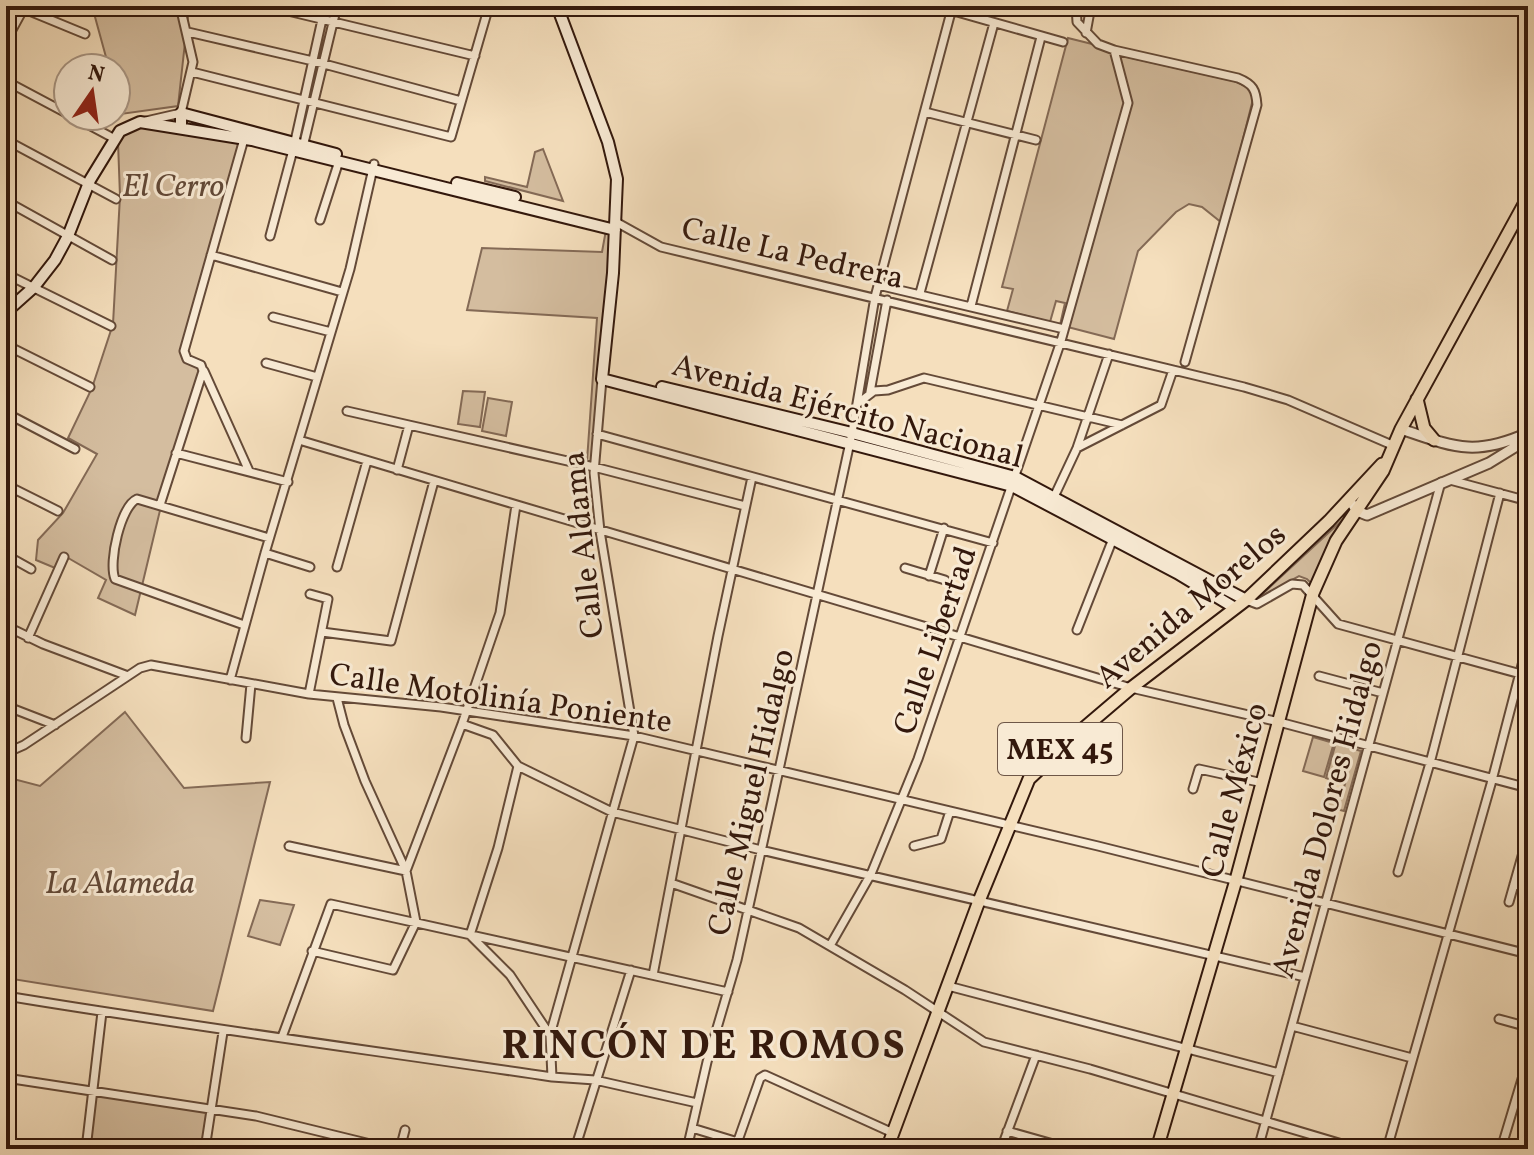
<svg xmlns="http://www.w3.org/2000/svg" width="1534" height="1155" font-family="Vollkorn,serif">
<style>
.green{fill:#d4bd9f;stroke:#846a56;stroke-width:2}
.lines{fill:none;stroke-linecap:round;stroke-linejoin:round}
.minor-casing{stroke:#644a38;stroke-width:11}
.tertiary-casing{stroke:#644a38;stroke-width:13}
.secondary-casing{stroke:#33180c;stroke-width:14}
.primary-casing{stroke:#33180c;stroke-width:15}
.minor{stroke:#f8ead4;stroke-width:7}
.tertiary{stroke:#f8ead4;stroke-width:9}
.secondary{stroke:#f8ead4;stroke-width:10}
.primary{stroke:#f5dfbd;stroke-width:11}
.labels{text-anchor:middle;stroke-width:6;stroke-linejoin:round;paint-order:stroke}
.shield{fill:#f8ead4;stroke:#6e5748;stroke-width:2}
.shield-label{font-size:30px;font-weight:bold;fill:#33180c}
.park-label{font-size:32px;font-style:italic;fill:#634a38;stroke:#f8ead4}
.street-label{font-size:32px;fill:#33180c;stroke:#f8ead4}
.district-label{font-size:40px;font-weight:bold;letter-spacing:2px;fill:#33180c;stroke:#f8ead4}
</style>
<rect width="100%" height="100%" fill="#f5dfbd"/>
<filter id="stains"><feTurbulence type="fractalNoise" baseFrequency=".0025" numOctaves="4"/><feColorMatrix values="0 0 0 0 .2 0 0 0 0 .09 0 0 0 0 .02 0 0 0 .5 -.17"/></filter>
<radialGradient id="worn" r=".72"><stop offset=".6" stop-color="#630" stop-opacity="0"/><stop offset="1" stop-color="#630" stop-opacity=".3"/></radialGradient>
<!-- green -->
<path class="green" d="M92,6H189L178,106L121,114L116,94V68H109Z
M1068,38L1092,44L1114,54L1234,81C1245,85 1251,87 1253,99L1222,223L1202,207L1189,204L1176,212L1138,251L1114,339L1060,325L1065,303L1056,301L1050,322L1007,311L1013,289L1002,287Z
M139,125L179,130L240,144L184,354L204,370L162,502L135,615L98,598L106,580L63,555L55,568L36,560L38,540L63,513L97,454L68,438L92,388L113,324L120,196L118,142L123,133Z
M543,149L563,201L485,181V177L527,187L535,152Z
M606,230H613L592,462L587,461L597,318L467,310L482,248L602,252Z
M463,391L485,392L480,427L458,424Z
M488,398L512,402L506,436L482,431Z
M1351,512L1314,586L1307,579L1299,576L1257,599Z
M125,712L184,788L270,782L213,1011L6,978V777L40,786Z
M1313,737L1361,751L1344,811L1325,806L1330,791L1342,794L1345,784L1326,778L1335,746H1333L1324,777L1303,771Z
M260,900L294,905L280,945L248,936Z
M93,1091L212,1110L202,1149H86Z"/>
<g class="lines">
<!-- minor casing -->
<g class="minor-casing">
<path id="minor" d="M17,6L85,34
M267,6L475,56
M474,6L488,9
M936,6L1063,42
M1076,6L1077,22L1098,44L1114,50L1238,78C1253,84 1256,90 1257,105L1185,362
M188,32L313,61L461,101
M1086,33L1091,6
M6,41L25,6
M192,72L451,137L489,6
M6,81L68,114
M925,112L1036,140
M72,116L115,139
M146,121L181,113L193,62L180,6
M6,140L116,199
M303,147L337,6
M6,201L112,260
M320,220L339,161
M616,222L661,247L1244,387L1288,400L1392,445
M270,236L293,150L325,6
M211,255L342,292
M6,274L111,326
M878,285L1064,329
M920,293L994,23
M971,306L1041,37
M273,317L331,332
M6,345L90,387
M266,363L317,377
M204,371L249,471
M870,392L887,300
M857,404L874,391L888,390L924,378L1122,425
M347,411L594,467L745,506
M6,413L75,449
M597,434L993,543
M299,440L1131,688L1279,722L1528,788
M1077,448L1161,405L1173,370
M176,453L288,482
M397,470L409,425
M1450,480L1528,501
M6,485L58,511
M1054,497L1077,448L1109,354
M160,505L203,371L201,365L187,359L184,351L244,139
M265,553L310,567
M6,555L31,569
M337,567L367,461
M905,568L945,580
M929,576L944,528
M1246,600L1257,604L1292,584L1303,585L1338,624L1528,676
M244,625L115,579C108,562 121,506 137,499L269,538
M6,626L43,644L128,676
M1077,630L1114,536
M322,632L391,641L434,481
M28,638L64,557
M1319,676L1383,693
M230,680L265,553L350,269L374,164
M309,694L328,599L310,594
M11,708L55,725
M462,724L493,735L518,766L612,812L761,850L1305,977
M246,738L251,684
M6,753L24,745L140,668L151,665L309,694L441,707L634,736L1098,846L1528,954
M518,766L498,848L470,935L510,975L550,1035
M1193,789L1199,769L1263,783
M289,846L406,871L462,724L500,613L516,505
M914,846L941,839L950,811
M1398,872L1430,763L1500,493
M671,883L799,928L905,990L984,1042L1090,1069L1359,1149
M1514,884L1528,887
M1509,902L1528,835
M831,944L871,874L918,759L1061,341L1128,103L1114,50
M312,951L393,970L416,922L406,871L365,781L344,725L337,698
M653,975L718,636L752,477
M948,986L1279,1073
M6,996C188,1026 370,1050 552,1077L595,1080L697,1103
M1499,1019L1528,1027
M1292,1026L1412,1058
M282,1037L331,904L728,992
M552,1077L550,1035L634,736L600,531L594,473L602,379
M6,1078L256,1116L391,1149
M692,1128L761,1149
M1007,1131L1071,1149
M86,1149L102,1012
M205,1149L223,1032
M400,1149L405,1130
M575,1149L631,970
M687,1149L707,1062L737,960L772,802L852,433L875,297L951,12
M735,1149L760,1078L765,1075L893,1133
M1001,1149L1036,1055
M1258,1149L1441,482
M1387,1149L1491,784L1528,642
M1501,1149L1528,1059"/>
</g>
<!-- tertiary casing -->
<g class="tertiary-casing">
<path id="tertiary" d="M1401,429C1454,447 1474,457 1528,433
M1353,505L1357,511L1367,515L1489,463L1528,439"/>
</g>
<!-- secondary casing -->
<g class="secondary-casing">
<path id="secondary" d="M557,6L608,142L617,179L613,273L602,379L1012,486L1177,573L1235,608
M181,127V113L336,154
M457,183L515,197
M6,312L34,287L55,260L68,236L90,180L120,131L140,122L252,140L615,230
M662,387L852,433L1015,477L1246,600"/>
</g>
<!-- primary casing -->
<g class="primary-casing">
<path id="primary" d="M1417,399L1424,428L1434,440
M887,1149L979,901L1029,779L1077,734L1131,688L1246,600L1329,521L1382,464
M1157,1149L1236,880L1313,593L1336,541L1383,471L1401,429L1528,197"/>
</g>
<!-- minor -->
<use href="#minor" class="minor"/>
<!-- tertiary -->
<use href="#tertiary" class="tertiary"/>
<!-- secondary -->
<use href="#secondary" class="secondary"/>
<!-- primary -->
<use href="#primary" class="primary"/>
</g>
<g class="labels">
<!-- shield labels -->
<rect class="shield" x="998" y="723" width="124" height="52" rx="6"/>
<g class="shield-label">
<text x="1060" y="759">MEX 45</text>
</g>
<!-- park labels -->
<g class="park-label">
<text x="173" y="196">El Cerro</text>
<text x="120" y="893">La Alameda</text>
</g>
<!-- street labels -->
<g class="street-label">
<text transform="translate(793 252) rotate(13)" y="11">Calle La Pedrera</text>
<text transform="translate(848 410) rotate(15)" y="11">Avenida Ejército Nacional</text>
<text transform="translate(582 545) rotate(-96)" y="11">Calle Aldama</text>
<text transform="translate(1190 605) rotate(-40)" y="11">Avenida Morelos</text>
<text transform="translate(934 640) rotate(-71)" y="11">Calle Libertad</text>
<text transform="translate(501 697) rotate(8)" y="11">Calle Motolinía Poniente</text>
<text transform="translate(1233 790) rotate(-75)" y="11">Calle México</text>
<text transform="translate(750 792) rotate(-77)" y="11">Calle Miguel Hidalgo</text>
<text transform="translate(1326 809) rotate(-75)" y="11">Avenida Dolores Hidalgo</text>
</g>
<!-- district labels -->
<g class="district-label">
<text x="704" y="1058">RINCÓN DE ROMOS</text>
</g>
</g>
<!-- margin -->
<rect width="1534" height="1155" fill="none" stroke="#f5dfbd" stroke-width="32"/>
<rect x="8" y="8" width="1518" height="1139" fill="none" stroke="#33180c" stroke-width="4"/>
<rect x="16" y="16" width="1502" height="1123" fill="none" stroke="#33180c" stroke-width="2"/>
<!-- north arrow -->
<g transform="translate(92 92) rotate(13)"><circle r="38" fill="#f8ead4" stroke="#a99684" stroke-width="2"/>
<path d="M0-6L14 30L0 20L-14 30Z" fill="#8f2418"/>
<text y="-12" font-size="22" font-weight="bold" text-anchor="middle" fill="#33180c">N</text>
</g>
<rect width="100%" height="100%" filter="url(#stains)"/>
<rect width="100%" height="100%" fill="url(#worn)"/>
</svg>
